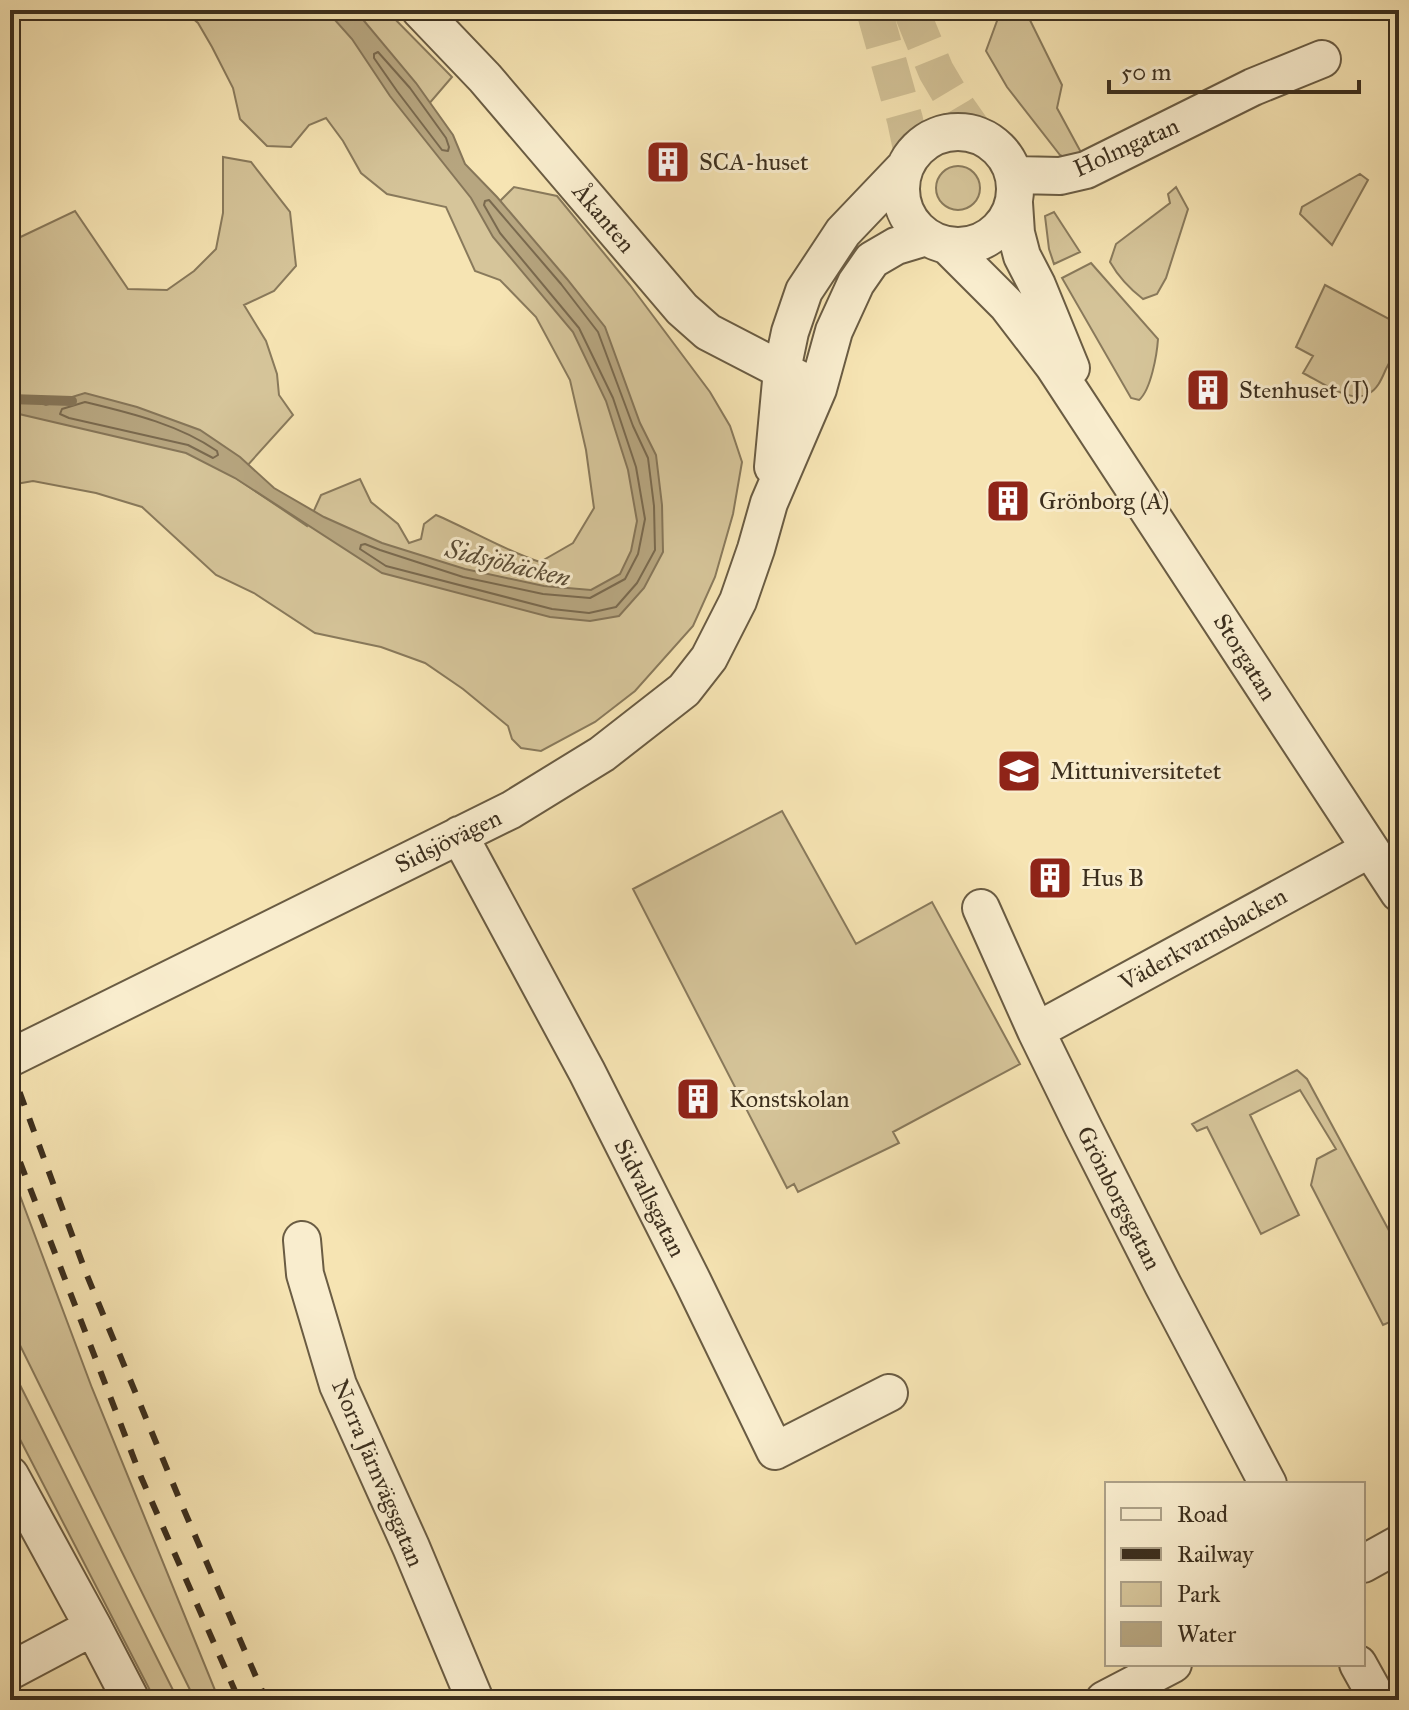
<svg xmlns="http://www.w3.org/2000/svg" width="1409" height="1710" font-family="'IM FELL Great Primer',serif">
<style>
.green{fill:#d6c59a;stroke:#897a5c;stroke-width:2}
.water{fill:#b7a680;stroke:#867659;stroke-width:2}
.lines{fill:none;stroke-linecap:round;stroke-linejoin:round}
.shore{stroke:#7a6a4f;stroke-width:2}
.stream{stroke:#867659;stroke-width:10}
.minor-tunnel{stroke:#d1c095;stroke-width:36;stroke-dasharray:36 18;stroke-linecap:butt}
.minor-casing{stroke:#6a5c43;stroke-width:40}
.minor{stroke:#f9edce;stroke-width:36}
.rail{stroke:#3c2f1e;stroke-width:6;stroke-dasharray:14 14;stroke-linecap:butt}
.labels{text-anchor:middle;stroke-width:6;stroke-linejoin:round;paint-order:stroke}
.street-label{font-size:24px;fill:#3c2f1e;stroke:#f9edce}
.poi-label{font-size:24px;fill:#3c2f1e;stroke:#f9edce;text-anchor:start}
.water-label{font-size:26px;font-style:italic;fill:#5b4d36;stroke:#f9edce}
</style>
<rect width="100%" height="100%" fill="#f6e4b3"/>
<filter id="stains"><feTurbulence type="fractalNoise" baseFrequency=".0025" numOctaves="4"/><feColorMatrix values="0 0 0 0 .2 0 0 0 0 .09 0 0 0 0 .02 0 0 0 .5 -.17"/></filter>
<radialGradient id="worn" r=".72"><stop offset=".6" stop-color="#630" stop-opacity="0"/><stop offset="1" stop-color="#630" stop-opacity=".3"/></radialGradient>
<!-- green -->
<path class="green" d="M183,10H386L452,77L415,120L487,214L514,187L557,196L630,285L710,392L730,426L742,462L733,514L715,577L693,626L635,691L595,722L541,751L521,748L512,739L508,726L463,689L425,663L381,647L315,633L254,593L216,575L142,507L96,493L33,481L10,485V242L75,211L128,289L167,290L194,271L216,249L223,213V157L251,162L290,212L296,266L274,291L244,305L266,341L277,374L279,395L293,415L236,478L307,526L321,495L360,479L371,502L398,524L409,543L421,539L424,524L436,515C471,530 504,550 540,562L573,543L594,508L586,450L570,380L536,317L500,280L475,271L446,207L387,194L361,173L343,141L326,118L309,125L291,147L267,146L240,119L233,88L212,47L198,23Z
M1001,10H1025L1062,85L1057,108L1083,156L1071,161L1060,155L1007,87L986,51Z
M936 188a22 22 0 1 1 44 0a22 22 0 1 1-44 0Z
M1360,174L1368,180L1332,245L1300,214L1302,207Z
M1176,187L1188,209L1166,278L1157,294L1143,299C1130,289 1118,276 1110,262L1116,244L1170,203L1168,194Z
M1054,212L1080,252L1054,264L1049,249L1045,216Z
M1091,263L1158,339C1157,354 1151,390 1139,400L1131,398L1062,278Z
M1325,285L1393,321L1399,327C1399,345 1395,352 1386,369C1382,378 1378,389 1368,394C1351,404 1319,381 1303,373L1313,356L1296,347Z
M782,811L856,944L932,902L1020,1064L893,1132L899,1143L798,1192L794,1184L787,1188L633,889Z
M1297,1070L1307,1079L1399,1249V1318L1383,1325L1311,1185L1317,1159L1336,1149L1300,1090L1250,1115L1299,1215L1261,1234L1207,1127L1197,1131L1192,1124Z
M10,1169L92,1388L219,1700H195L10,1325Z
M10,1365L178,1700H155L10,1420Z"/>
<!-- water -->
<path class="water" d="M326,10H355L416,83L453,135L465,164L497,197L567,279L605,327L640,423L656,455L662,505L663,552L644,588L619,616L590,621L550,617L382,573L235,478L186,453L19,414L10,408V392L46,405L85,393L137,407L200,430L240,457L274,488L324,517L382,543L465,569L544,586L591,590L620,574L631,551L637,521L628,470L606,401L573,332L493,237L471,198L390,96L352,39Z"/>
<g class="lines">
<!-- shore -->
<path class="shore" d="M378,52L410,88L446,138L449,147L448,151L442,150L397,91L374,58V54Z
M489,200L561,284L598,332L633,426L648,458L654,506L655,550L637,583L616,607L589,613L552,609L386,566L360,549L361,545L365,544L380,550L463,577L543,594L590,598L625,579L638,554L645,519L636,467L613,398L579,328L500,233L484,205L485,201Z
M85,402C130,413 178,424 217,451L218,455L213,458L188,445L69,418L60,414L62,409Z"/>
<!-- stream -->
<path class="stream" d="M10,399L72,401"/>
<!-- minor-tunnel -->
<path class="minor-tunnel" d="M874,10L905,120L912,154
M911,10L936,71L958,108L977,135"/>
<!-- minor casing -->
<g class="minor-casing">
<path id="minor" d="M420,10L485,78L682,309L708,332L818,389
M901 189a57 57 0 1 1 114 0a57 57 0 1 1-114 0Z
M1014,175L1060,176L1086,170L1253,87L1322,59
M1014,203L1016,233L1022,256L1037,285L1071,368
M948,246L1007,305L1053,365L1399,893
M773,467L782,370L790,332L804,291L843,232L904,168
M459,835L587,1072L693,1282L775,1451L889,1393
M981,908L1036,1031L1083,1127L1163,1285L1268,1484
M1036,1031L1370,849
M10,1058L511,810L602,754L684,690L709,658L738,601L756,549L769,503L818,389L834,331L856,283L872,260L896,246L926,237
M302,1240L305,1274L338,1385L411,1547L475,1700
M10,1475L93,1627L131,1700
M1363,1564L1399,1544
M1358,1664L1378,1700
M10,1671L93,1627
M1104,1700L1173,1664"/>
</g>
<!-- minor -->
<use href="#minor" class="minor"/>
<!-- rail -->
<path class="rail" d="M10,1066L86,1273L181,1503L266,1700
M10,1136L141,1477L239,1700"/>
</g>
<!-- icons -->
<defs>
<g id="building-square" transform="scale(2.3)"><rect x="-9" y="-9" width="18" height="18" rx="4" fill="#8f2418" stroke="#f9edce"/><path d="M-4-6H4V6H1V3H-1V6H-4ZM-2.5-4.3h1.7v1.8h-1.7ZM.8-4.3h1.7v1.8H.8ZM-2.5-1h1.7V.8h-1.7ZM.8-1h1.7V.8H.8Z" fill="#fff"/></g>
<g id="university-square" transform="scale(2.3)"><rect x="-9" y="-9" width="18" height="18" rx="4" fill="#8f2418" stroke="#f9edce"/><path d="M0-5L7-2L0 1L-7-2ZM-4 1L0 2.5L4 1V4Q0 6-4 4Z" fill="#fff"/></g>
</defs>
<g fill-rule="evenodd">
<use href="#building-square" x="668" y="162"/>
<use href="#building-square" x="1208" y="390"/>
<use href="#building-square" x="1008" y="501"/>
<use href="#university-square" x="1019" y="771"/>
<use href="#building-square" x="1050" y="878"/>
<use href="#building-square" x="698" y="1099"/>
</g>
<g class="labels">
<!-- street labels -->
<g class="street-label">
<text transform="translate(1126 147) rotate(-24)" y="8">Holmgatan</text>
<text transform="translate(604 218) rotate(50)" y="8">Åkanten</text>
<text transform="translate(1245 657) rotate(58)" y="8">Storgatan</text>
<text transform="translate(448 841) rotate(-26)" y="8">Sidsjövägen</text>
<text transform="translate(1203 939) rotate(-29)" y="8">Väderkvarnsbacken</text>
<text transform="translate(650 1198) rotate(63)" y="8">Sidvallsgatan</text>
<text transform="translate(1119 1198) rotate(63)" y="8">Grönborgsgatan</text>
<text transform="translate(378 1473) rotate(67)" y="8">Norra Järnvägsgatan</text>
</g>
<!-- poi labels -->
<g class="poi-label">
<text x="699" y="170">SCA-huset</text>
<text x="1239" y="398">Stenhuset (J)</text>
<text x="1039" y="509">Grönborg (A)</text>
<text x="1050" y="779">Mittuniversitetet</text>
<text x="1081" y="886">Hus B</text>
<text x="729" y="1107">Konstskolan</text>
</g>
<!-- water labels -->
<g class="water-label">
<text transform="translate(508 563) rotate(14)" y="9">Sidsjöbäcken</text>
</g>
</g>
<!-- margin -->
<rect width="1409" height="1710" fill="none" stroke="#f6e4b3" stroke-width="40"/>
<rect x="12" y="12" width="1385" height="1686" fill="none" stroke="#3c2f1e" stroke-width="4"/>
<rect x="20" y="20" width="1369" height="1670" fill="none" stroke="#3c2f1e" stroke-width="2"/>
<!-- legend -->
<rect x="1105" y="1482" width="260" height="184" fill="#f9edce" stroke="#ada188" stroke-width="2"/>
<rect x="1121" y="1508" width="40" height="12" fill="#f9edce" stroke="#ada188" stroke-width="2"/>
<text x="1177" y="1522" font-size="24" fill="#3c2f1e">Road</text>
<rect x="1121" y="1548" width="40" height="12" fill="#3c2f1e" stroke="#ada188" stroke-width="2"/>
<text x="1177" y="1562" font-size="24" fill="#3c2f1e">Railway</text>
<rect x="1121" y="1582" width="40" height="24" fill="#d6c59a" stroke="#ada188" stroke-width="2"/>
<text x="1177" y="1602" font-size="24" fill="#3c2f1e">Park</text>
<rect x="1121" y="1622" width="40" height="24" fill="#b7a680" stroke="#ada188" stroke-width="2"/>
<text x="1177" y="1642" font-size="24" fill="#3c2f1e">Water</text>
<!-- scale -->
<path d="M1109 80v12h250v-12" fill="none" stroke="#3c2f1e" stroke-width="4"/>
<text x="1121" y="80" font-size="24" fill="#3c2f1e" stroke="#f9edce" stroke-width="6" paint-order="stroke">50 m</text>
<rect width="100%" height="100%" filter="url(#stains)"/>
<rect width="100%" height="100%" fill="url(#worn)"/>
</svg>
